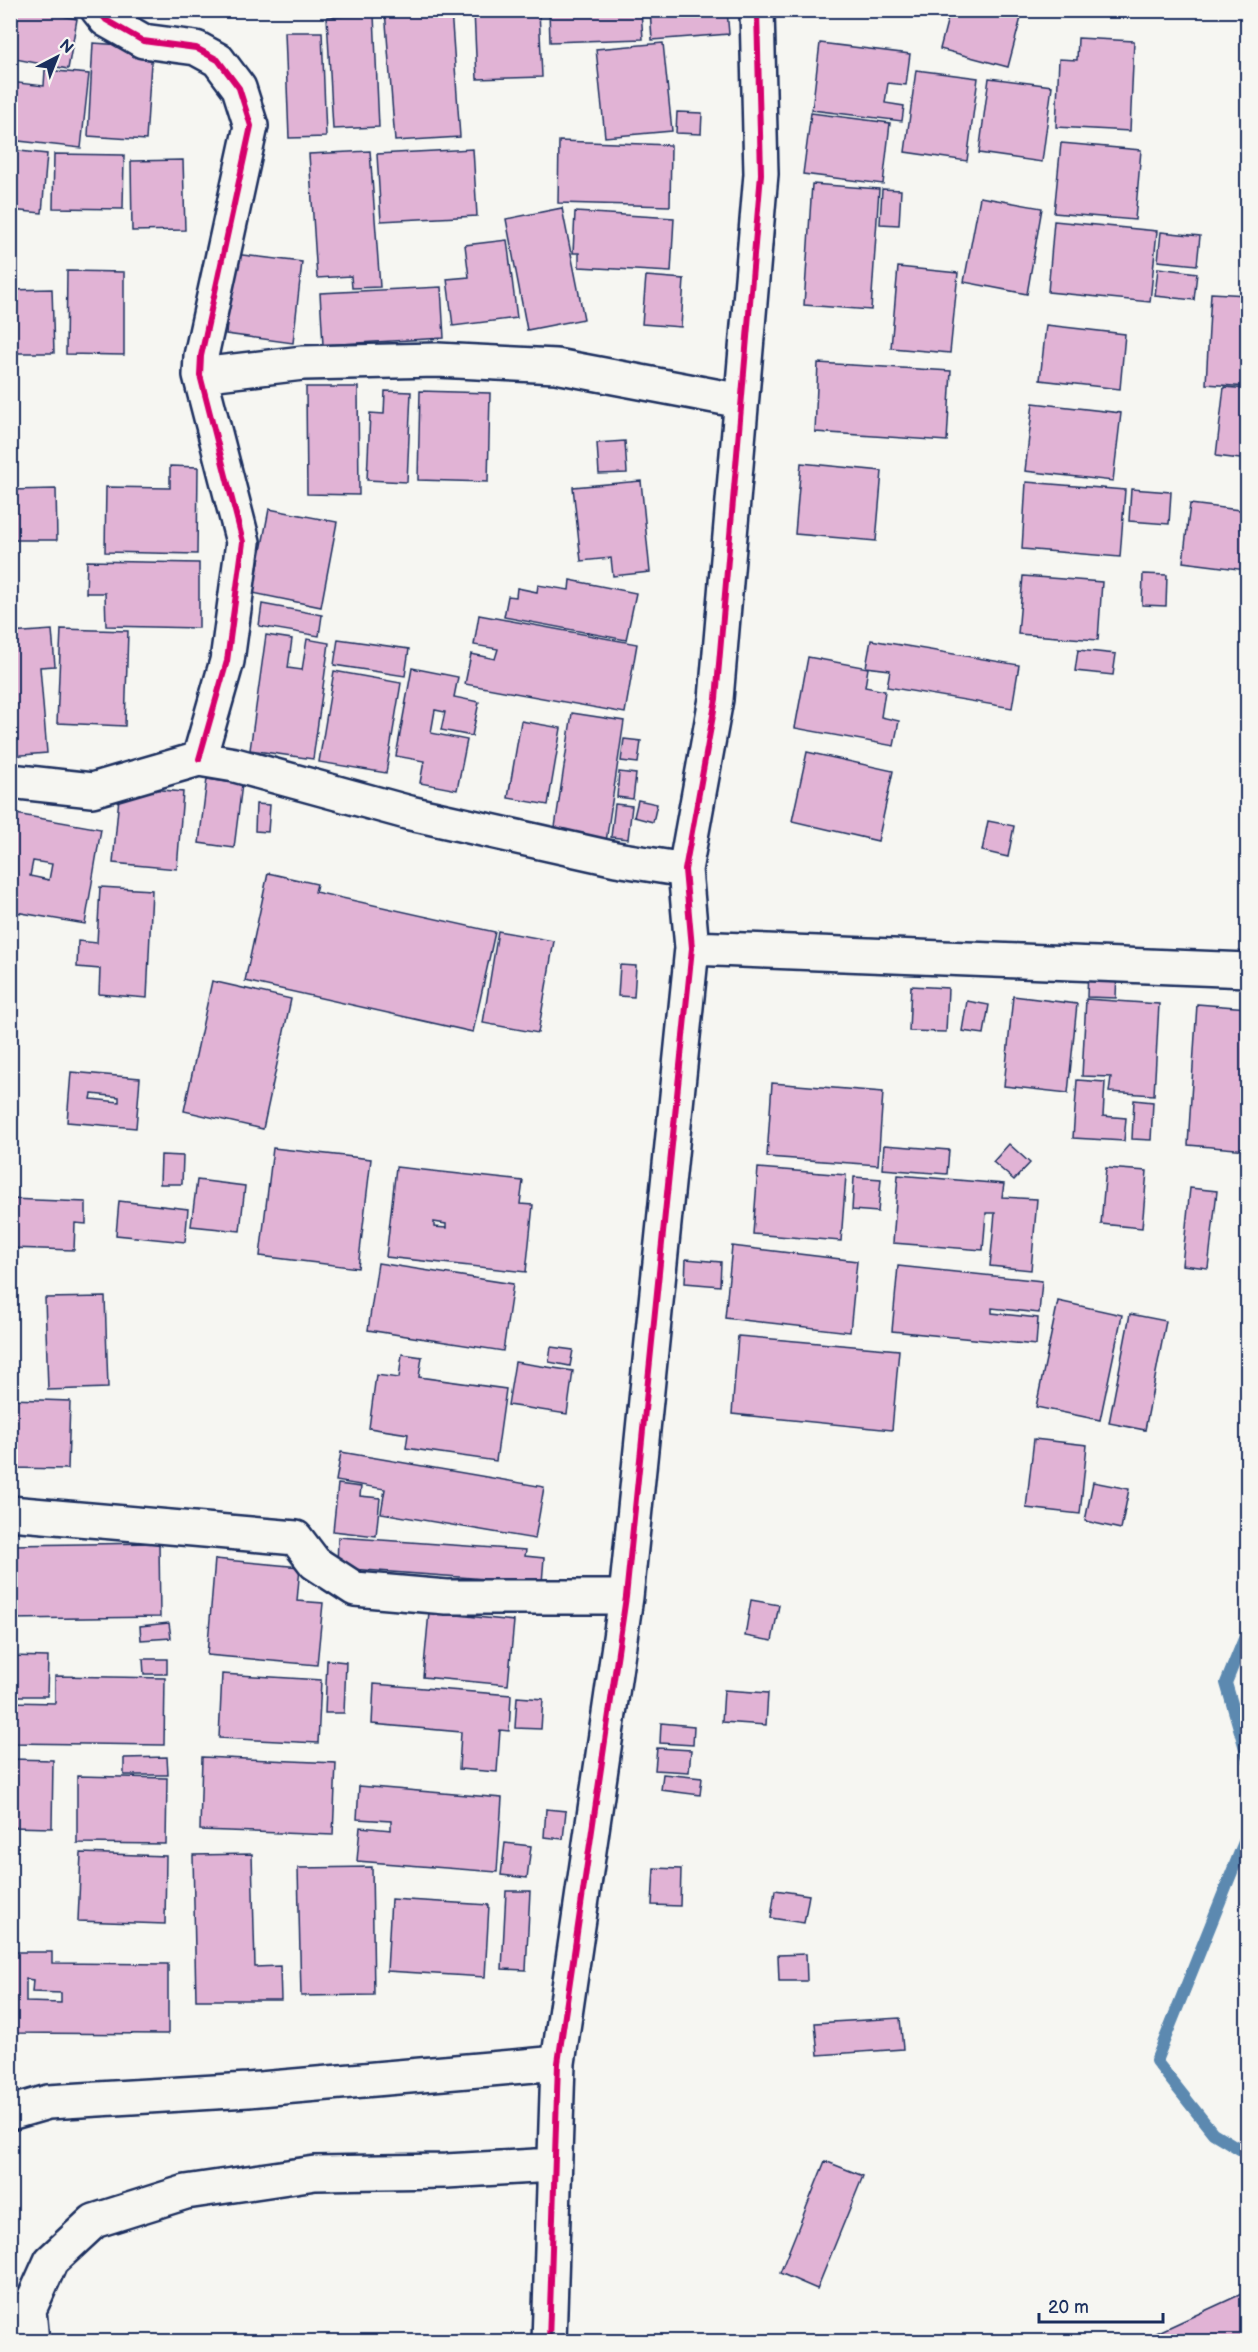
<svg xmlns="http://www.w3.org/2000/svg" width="1258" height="2352" font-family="'Balsamiq Sans',sans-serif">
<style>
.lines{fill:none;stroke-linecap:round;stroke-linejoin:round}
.stream{stroke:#5b89b0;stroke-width:12}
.building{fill:#e1b3d5;stroke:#1b2f5e;stroke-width:1.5;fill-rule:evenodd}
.minor-casing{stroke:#1b2f5e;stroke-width:38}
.minor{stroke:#f6f6f2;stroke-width:33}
.cycleway-casing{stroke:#f6f6f2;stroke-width:10}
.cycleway{stroke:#d6006c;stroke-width:6}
</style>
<rect width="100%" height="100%" fill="#f6f6f2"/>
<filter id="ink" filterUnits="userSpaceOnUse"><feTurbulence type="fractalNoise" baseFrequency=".0167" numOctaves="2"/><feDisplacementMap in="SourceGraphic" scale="12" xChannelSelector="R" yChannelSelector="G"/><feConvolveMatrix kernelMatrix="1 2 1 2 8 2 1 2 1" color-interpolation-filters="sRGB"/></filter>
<g filter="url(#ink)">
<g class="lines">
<!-- stream -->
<path class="stream" d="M1248,1629L1226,1683L1248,1759
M1248,1832L1156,2061L1213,2133L1248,2154"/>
</g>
<!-- building -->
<path class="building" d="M10,10H34L77,19L68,69L10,58Z
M385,10H451L460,137L395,141Z
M474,10H539L542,77L477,79Z
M549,10H641L643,39L550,42Z
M650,10H727L729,34L652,40Z
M950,10H1023L1008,67L940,49Z
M374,15L379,127L333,129L327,17Z
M285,32H322L326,137L289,138Z
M1078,38L1134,41L1130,131L1056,127L1059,59L1077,60Z
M93,43L152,47L146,140L88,136Z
M663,43L672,131L605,137L596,49Z
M820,43L910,54L906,85L888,83L885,103L904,106L902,121L812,110Z
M45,70L89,74L81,148L10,140V82L44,86Z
M916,70L978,78L967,161L905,152Z
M989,78L1052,86L1042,162L979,153Z
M677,112L702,113L701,134L676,133Z
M811,113L890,123L883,184L803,174Z
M1248,138V195L1241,194Z
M559,141L671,145L670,206L558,203Z
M1061,143L1141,150L1135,220L1054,213Z
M473,149L477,216L381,221L377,154Z
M10,150L47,154L42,213L10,210Z
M370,151L380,287L352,288L351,276L317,278L309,154Z
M54,154L124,155L123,209L53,208Z
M183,160L185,230L132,231L131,161Z
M812,184L879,189L871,310L804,305Z
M882,189L901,190L899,225L880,224Z
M980,197L1042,208L1027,294L964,282Z
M562,208L584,319L527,330L506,219Z
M575,212L674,218L671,272L579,267V253H573Z
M1054,221L1157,231L1150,302L1048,292Z
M1161,232L1200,236L1197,265L1158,261Z
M507,240L517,318L453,326L447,279L469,277L465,245Z
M234,254L302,262L293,343L226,334Z
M898,267L958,273L950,353L891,348Z
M1158,268L1197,273L1194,300L1155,296Z
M67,271L124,272V355L66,354Z
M646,276L684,279L681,327L642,324Z
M441,287L444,338L323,345L320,293Z
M52,289L54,353H10V290Z
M1211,293L1248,295V387L1206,384Z
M1046,325L1125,334L1120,389L1040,380Z
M818,363L951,371L947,441L815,432Z
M306,387H358L359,495L307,494Z
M1224,387L1248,389V460L1216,456Z
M385,391L411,392L407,482L367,480L370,413L384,414Z
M420,391L490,393L488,482L418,480Z
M1033,403L1121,413L1113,481L1025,471Z
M625,441L627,473L599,474L597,443Z
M801,463L882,471L876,541L795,534Z
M170,466L198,467L197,554L105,552L106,487L170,488Z
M641,481L650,572L613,576L611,558L581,561L573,487Z
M1026,482L1125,490L1120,557L1022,549Z
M56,489L57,540H10V490Z
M1131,489L1171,492L1169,524L1129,521Z
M1190,504L1248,511L1246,570L1183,562Z
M269,509L337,522L321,607L253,593Z
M87,561L199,563V628L106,626L105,593H86Z
M1143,574L1167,575L1166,606L1142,605Z
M1023,576L1102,582L1098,640L1018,634Z
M570,580L636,593L626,640L504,617L508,596L516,597L517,588L537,592L538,585L569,590Z
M262,604L322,615L319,636L259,626Z
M479,615L637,644L625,713L465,684L471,654L495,659L498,649L474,645Z
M61,629L128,631L125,726L57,723Z
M52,630L55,666L40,667L47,753L10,756V633Z
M266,635L292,639L288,668L302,670L307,639L329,643L313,759L250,750Z
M338,639L409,649L405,676L334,665Z
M871,640L1019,665L1012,708L887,687L890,670L866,667Z
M1078,650L1116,654L1113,675L1075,671Z
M808,657L868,668L865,687L885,691L881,717L899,721L894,746L795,728Z
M412,668L458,677L454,697L479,702L472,736L441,730L445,712L435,710L431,733L467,740L457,790L420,783L424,761L396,756Z
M334,671L401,683L386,773L319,762Z
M572,713L624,721L606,842L554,834Z
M521,721L561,728L548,805L508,798Z
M624,739L641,741L638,763L621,761Z
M807,752L893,771L878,841L792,821Z
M619,772L636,774L633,799L617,797Z
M207,779L242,784L234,848L199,843Z
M120,786L183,792L177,869L113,863Z
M638,800L657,804L653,822L634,817Z
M256,804L270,805L268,832L255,831Z
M615,804L632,806L628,839L611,837Z
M10,813L101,829L85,924L10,911ZM33,861L52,864L49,880L30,876Z
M988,821L1014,826L1008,857L982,851Z
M268,873L317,884L315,892L495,932L473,1032L245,981Z
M100,887L152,890L147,998L99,994L100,969L77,967L78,941L97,943Z
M498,931L554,941L538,1033L483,1023Z
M620,965L636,966L634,997L618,996Z
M1088,968L1117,970L1116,998L1087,997Z
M212,981L291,999L263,1129L184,1111Z
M911,986L948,988L946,1032L909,1031Z
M1013,996L1077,1004L1068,1093L1004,1086Z
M1086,999L1159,1004L1154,1095L1109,1092L1111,1077L1082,1076Z
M967,1001L989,1005L984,1034L962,1031Z
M1197,1004L1248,1008V1150L1188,1145Z
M71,1072L140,1078L136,1128L67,1122ZM92,1094L119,1097V1102L91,1099Z
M1077,1080L1105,1082L1103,1116L1126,1118L1124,1141L1073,1138Z
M772,1083L883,1092L878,1165L767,1157Z
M1134,1100L1153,1102L1151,1140L1132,1139Z
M1009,1144L1030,1163L1014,1180L993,1162Z
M884,1145L949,1150L947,1174L882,1169Z
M273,1148L371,1159L358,1268L260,1256Z
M161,1155L183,1156L182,1184H160Z
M396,1167L523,1181L520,1204L533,1205L526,1272L386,1257ZM434,1222L446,1224V1228L434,1227Z
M758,1168L846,1175L841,1241L753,1234Z
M1106,1168L1147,1171L1142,1228L1101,1224Z
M898,1175L1004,1184L1002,1197L1037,1199L1031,1270L990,1266L995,1213H986L983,1250L893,1243Z
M854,1177L881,1179L878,1212L852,1210Z
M197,1180L245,1186L240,1231L191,1226Z
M1190,1188L1217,1191L1208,1268L1182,1265Z
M10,1199L86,1202V1224L75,1223L74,1250L10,1248Z
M119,1201L188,1209L185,1242L116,1235Z
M732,1246L857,1261L850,1332L725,1318Z
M686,1259L721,1262L720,1286L685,1283Z
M378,1263L513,1284L503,1351L368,1330Z
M898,1266L1042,1281L1039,1313L992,1308V1313L1038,1318L1036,1345L892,1331Z
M105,1297L108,1388L48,1390L45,1298Z
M1058,1301L1122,1315L1100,1420L1036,1407Z
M1130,1314L1166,1321L1145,1430L1109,1423Z
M738,1336L899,1350L892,1430L732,1414Z
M551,1347L573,1350L570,1366L549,1362Z
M402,1354L422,1357L419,1377L506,1389L496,1461L406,1448L408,1434L369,1428L376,1375L399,1378Z
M515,1362L573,1371L567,1414L508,1405Z
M10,1399L70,1401L68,1469L10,1468Z
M1034,1439L1087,1445L1080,1514L1026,1508Z
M341,1452L544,1487L535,1539L381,1513L385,1489L336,1481Z
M1093,1482L1129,1489L1121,1529L1085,1521Z
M338,1484L361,1487L360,1496L380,1498L376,1536L333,1531Z
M338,1537L526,1550L525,1556L544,1558L542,1583L337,1568Z
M159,1543L160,1617L10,1619V1545Z
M215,1559L300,1567L297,1601L323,1603L317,1665L207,1655Z
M751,1600L779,1605L772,1641L745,1636Z
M429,1612L514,1621L508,1685L423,1677Z
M169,1623L171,1638L141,1640L140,1626Z
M10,1656L48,1657L47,1696H10Z
M143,1659H167V1674H144Z
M327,1660L346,1662L344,1713H325Z
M222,1674L321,1680L318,1743L219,1738Z
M55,1676L165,1678L164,1745L10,1743V1702L55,1703Z
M374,1684L511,1695L509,1731L500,1730L497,1772L459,1769L461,1732L372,1724Z
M724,1690L768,1693L766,1725L722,1722Z
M517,1697L543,1699L541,1729L515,1728Z
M661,1723L694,1726L693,1745L660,1743Z
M657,1748L691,1750L689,1772L655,1770Z
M167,1757L168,1775H124V1758Z
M202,1757L336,1763L333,1835L200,1830Z
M10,1759L53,1760L52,1828L10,1827Z
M663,1774L702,1778L700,1795L661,1790Z
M77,1776L167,1778L166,1844L77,1843Z
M359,1786L502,1798L497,1872L357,1861L360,1827L391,1830V1821L357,1819Z
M546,1809L566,1811L563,1839L544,1837Z
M505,1843L531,1846L527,1878L501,1875Z
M81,1853L166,1856L165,1924L78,1921Z
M252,1854L255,1967L280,1966L281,2000H196L193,1855Z
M372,1867L374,1995L301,1996L298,1868Z
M654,1868L681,1869L680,1906L652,1905Z
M775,1890L809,1895L804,1923L771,1918Z
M506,1891H530L526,1970L502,1969Z
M391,1899L489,1905L485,1977L387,1971Z
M10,1952H52V1963L168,1964V2034L10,2033ZM26,1979L33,1980L32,1992L61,1993V2003L26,2002Z
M806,1954L807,1981H779L778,1955Z
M900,2018L903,2049L818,2055L815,2023Z
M825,2161L863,2176L817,2289L780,2273Z
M1248,2291V2342H1137Z"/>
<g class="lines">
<!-- minor casing -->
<g class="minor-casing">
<path id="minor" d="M98,10L106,20L143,41L196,48L218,60L239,88L251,126L201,356L200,375L243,542L227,661L199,759
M200,375L303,363L437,360L556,366L741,401
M10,781L92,790L199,759L235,765L410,813L616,859L685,870
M692,948L1248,970
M10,1513L296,1538L315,1563L355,1589L446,1597H626
M10,2113L48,2102L248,2090L558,2063
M32,2342L29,2310L51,2261L94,2221L186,2192L315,2173L446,2171L553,2165
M549,2342L558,2063L626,1597L692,948L685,870L716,699L761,174L757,10"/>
</g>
<!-- minor -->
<use href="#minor" class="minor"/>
<!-- cycleway casing -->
<g class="cycleway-casing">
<path id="cycleway" d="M98,10L106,20L143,41L196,48L218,60L239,88L251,126L201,356L200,375L243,542L227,661L199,759
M549,2342L558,2063L626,1597L692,948L685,870L716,699L761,174L757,10"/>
</g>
<!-- cycleway -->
<use href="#cycleway" class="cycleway"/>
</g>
</g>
<!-- margin -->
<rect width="1258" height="2352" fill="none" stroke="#f6f6f2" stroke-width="36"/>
<rect x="18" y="18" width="1222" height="2316" fill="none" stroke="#1b2f5e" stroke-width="2" filter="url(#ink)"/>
<!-- north arrow -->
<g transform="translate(57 57) rotate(42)" stroke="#f6f6f2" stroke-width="4.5" paint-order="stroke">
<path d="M0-4.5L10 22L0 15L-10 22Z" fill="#1b2f5e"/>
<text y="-9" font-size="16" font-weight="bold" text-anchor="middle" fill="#1b2f5e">N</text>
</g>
<!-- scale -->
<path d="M1039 2313v9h124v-9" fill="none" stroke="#1b2f5e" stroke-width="3"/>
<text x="1048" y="2313" font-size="18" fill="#1b2f5e" stroke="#f6f6f2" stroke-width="4.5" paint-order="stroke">20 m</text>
</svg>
